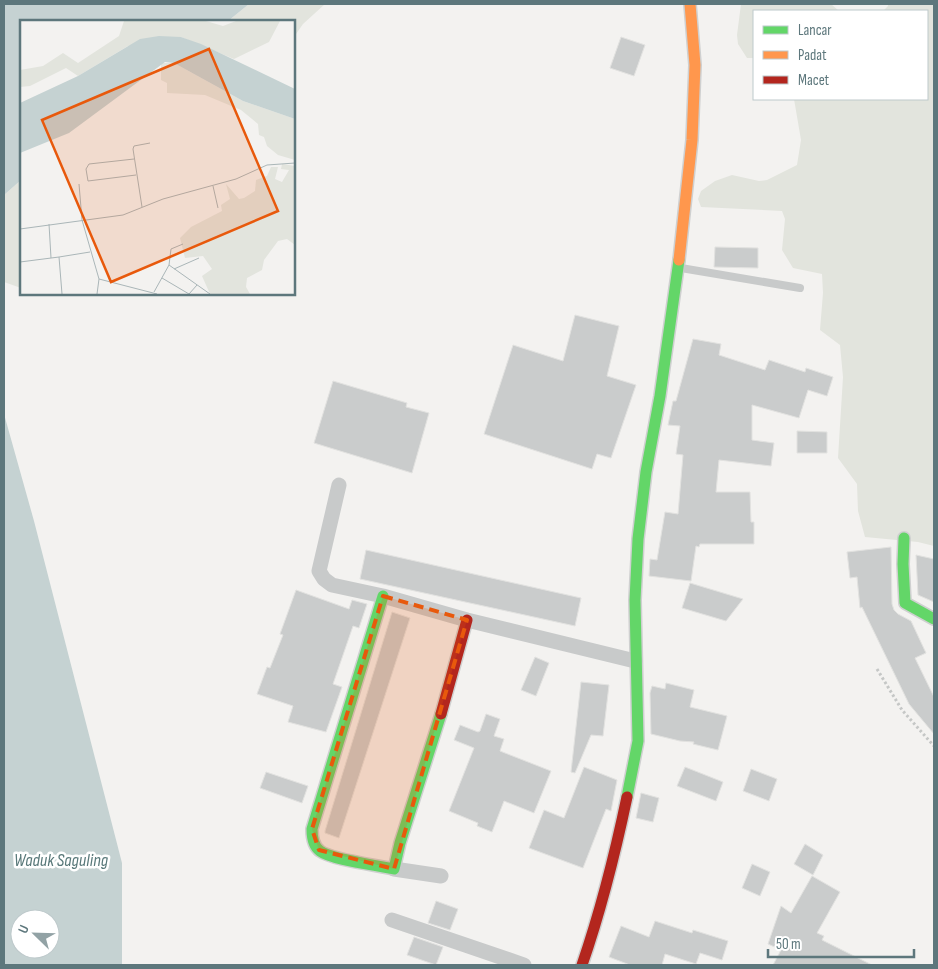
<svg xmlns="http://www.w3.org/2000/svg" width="938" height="969" font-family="'Sofia Sans Condensed',sans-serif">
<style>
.green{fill:#e2e4dd}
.water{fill:#c5d2d2;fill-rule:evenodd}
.building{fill:#cacccc;stroke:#e2e2e0}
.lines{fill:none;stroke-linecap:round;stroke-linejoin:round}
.fast-casing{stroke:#cfd0d0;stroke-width:14}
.slow-casing{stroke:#cfd0d0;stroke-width:14}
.jam-casing{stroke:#cfd0d0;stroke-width:14}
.path{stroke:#c5c7c6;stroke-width:3;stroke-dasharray:2.5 2.5;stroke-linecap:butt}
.lane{stroke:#c8caca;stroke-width:8}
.street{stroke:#c8caca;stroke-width:15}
.fast{stroke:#63d668;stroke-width:11}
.slow{stroke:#ff974d;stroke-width:11}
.jam{stroke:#b3261e;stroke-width:11}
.marked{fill:#e8590c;fill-opacity:0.2;stroke:#e8590c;stroke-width:4;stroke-dasharray:10 6;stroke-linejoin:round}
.labels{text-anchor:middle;stroke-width:5;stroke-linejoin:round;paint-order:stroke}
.water-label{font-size:18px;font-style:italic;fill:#587879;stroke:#fff}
.inset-road{fill:none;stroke:#aab6b8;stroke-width:1}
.view{fill:#e8590c;fill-opacity:0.15;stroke:#e8590c;stroke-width:2.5}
.inset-edge{fill:none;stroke:#5d777c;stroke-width:2.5}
</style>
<rect width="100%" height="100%" fill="#f3f2f0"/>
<!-- green -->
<path class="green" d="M249,4H325L303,24L294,37V21H228Z
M741,4H831L839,11H754V58H747L738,44L737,35Z
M888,4H934V546L918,542L865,537L858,511L857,484L838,458L843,377L840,345L820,330L823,293L822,274L793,268L782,250L785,219L782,211L701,207L698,199L701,191L715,181L732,175L759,181L767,180L797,165L801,140L794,99H927V11H883L888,6Z
M21,180V288L4,282V195Z"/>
<!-- water -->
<path class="water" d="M4,4H249L228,21H21V180L4,195Z
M4,414L34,521L122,863V965H4ZM20,919H50V949H20Z"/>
<!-- building -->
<path class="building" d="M621,37L645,45L634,76L610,68Z
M715,247L758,248V268L714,267Z
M575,315L619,326L607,376L636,385L611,458L597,454L592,469L484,434L513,345L563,361Z
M693,339L721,344L719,355L765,370L769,360L805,372L806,368L833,377L827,396L808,390L799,418L752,405V440L774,443L771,466L719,460L716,492H750L751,522H754V544H700L699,547L696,546L691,581L649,576L650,559L657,560L665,512L678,514L683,455L676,454L680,426L668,425L673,401H676Z
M333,381L407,403L406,407L429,413L412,473L314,443Z
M797,431L827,432V453H797Z
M891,547L892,604L894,610L898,614L911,621L926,653L915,658L934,697V734L909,704L862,607L860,608L857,577L850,578L847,552Z
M366,550L581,598L575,626L360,579Z
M916,555L934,559V602L918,595Z
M690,583L743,599L726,621L682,608Z
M296,590L349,609L352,600L367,604L359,628L353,626L333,684L342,687L326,732L288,722L293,706L257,694L267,667L270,668L283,635L280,634Z
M392,612L410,618L339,838L325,833V831Z
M535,657L549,663L536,696L521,690Z
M581,682L609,685L603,736L591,735L575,773L571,772Z
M666,683L694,690L690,707L727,716L718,750L693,744L694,742L680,741L651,734L650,693L652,686L665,689Z
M486,714L500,719L494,736L504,739L500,751L551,771L534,813L504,801L492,832L477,826L478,823L449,811L474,748L454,740L460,725L478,732L480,731Z
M584,767L617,780L611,811L606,809L583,868L529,848L544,810L564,818Z
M685,767L723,782L716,801L677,786Z
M751,769L777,779L769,801L743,791Z
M266,772L308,786L302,803L260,788Z
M641,793L659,798L653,822L636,818Z
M805,844L823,855L813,875L794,864Z
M752,864L770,872L760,896L742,888Z
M812,876L840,892L817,933L824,936L822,940L872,965H773L781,950L768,944L781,906L791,913Z
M436,901L458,909L450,930L428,923Z
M655,921L692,933L693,930L728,941L722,960L700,953L696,964L665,954L662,965H630L609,957L621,926L649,937Z
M414,937L443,947L436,965L407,955Z"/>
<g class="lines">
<!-- fast casing -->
<g class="fast-casing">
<path id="fast" d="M904,538L903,564L905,603L934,619
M383,596L312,829C312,837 313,846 320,851C332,860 377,865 394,869L400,843L441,714
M627,797L638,741L635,600L638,539L646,472L660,396L679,260"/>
</g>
<!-- slow casing -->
<g class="slow-casing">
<path id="slow" d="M679,260L692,140L695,65L690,4"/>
</g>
<!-- jam casing -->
<g class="jam-casing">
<path id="jam" d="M441,714L467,620
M582,965C601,910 615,854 627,797"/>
</g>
<!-- path -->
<path class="path" d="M877,669L902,710L934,746"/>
<!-- lane -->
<path class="lane" d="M681,268L800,288"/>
<!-- street -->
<path class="street" d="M339,485L319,571L324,579L332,585L383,596L467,620L635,661
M394,869L441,876
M392,920L524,965"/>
<!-- fast -->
<use href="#fast" class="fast"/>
<!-- slow -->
<use href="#slow" class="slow"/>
<!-- jam -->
<use href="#jam" class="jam"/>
</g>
<!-- marked area -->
<path class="marked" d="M383,596L467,620L394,869L319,850L312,829Z"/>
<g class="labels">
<!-- water labels -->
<g class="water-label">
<text x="61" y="866">Waduk Saguling</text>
</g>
</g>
<!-- overview -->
<g transform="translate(20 20)">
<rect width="275" height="275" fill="#f3f2f0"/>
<path d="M104,1H186L203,6L216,1H260L249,22L214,39L161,17L108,26L58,56L46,48L10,66L0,67V50L23,46L43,33L58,43L99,16ZM141,43H154L223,81L275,99V140L258,135L247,126L244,117L239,115L238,104L221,90L185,75L147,73V63L141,60ZM262,144L275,146V225L267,219L258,221L244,240L242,250L227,258L226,267L230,274H190L182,256L192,249L183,236L165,238L160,218L171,207L202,191L201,185L210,179L206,164L219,179L224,178L235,171L236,160L247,156L251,147H258L255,159L262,162L269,150L261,149Z" fill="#e2e4dd"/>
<path d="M139,16L161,17L181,24L275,69V99L223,81L154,43L145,42L49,113L0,133V83L58,56L120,19Z" fill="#c5d2d2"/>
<path class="inset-road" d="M114,139L69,144L66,149L68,161L116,155M59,164L62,200L79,259L77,274M193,166L198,188M122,187L113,129L114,126L130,123M29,204L31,238M0,209L103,195L143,179L216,159L247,145L275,143M0,242L39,237M149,245L190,274M154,249L179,238M142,258L169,274L177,265M79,259L137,274M134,272L149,245L151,229L163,224M42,274L39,237L70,232"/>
<path class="view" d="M189,29L258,191L91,262L22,100Z"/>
<rect width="275" height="275" class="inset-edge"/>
</g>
<!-- border -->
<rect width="938" height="969" fill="none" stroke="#5d777c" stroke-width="10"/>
<!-- legend -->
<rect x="753" y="10" width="175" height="90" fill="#ffffff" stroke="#bec9cb"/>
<rect x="763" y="26" width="25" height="8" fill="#63d668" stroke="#bec9cb"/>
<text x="798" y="35" font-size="15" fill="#5d777c">Lancar</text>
<rect x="763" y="51" width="25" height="8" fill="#ff974d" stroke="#bec9cb"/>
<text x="798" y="60" font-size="15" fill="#5d777c">Padat</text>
<rect x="763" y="76" width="25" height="8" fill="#b3261e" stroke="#bec9cb"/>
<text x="798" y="85" font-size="15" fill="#5d777c">Macet</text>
<!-- north arrow -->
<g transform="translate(35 934) rotate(293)"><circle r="24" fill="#ffffff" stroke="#bec9cb"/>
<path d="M0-4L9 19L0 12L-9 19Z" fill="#92a2a5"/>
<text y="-8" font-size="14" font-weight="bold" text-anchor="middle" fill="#5d777c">U</text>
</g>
<!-- scale -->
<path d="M768 949v8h146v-8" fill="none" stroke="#5d777c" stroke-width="2.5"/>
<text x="776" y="949" font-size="15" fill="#5d777c" stroke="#ffffff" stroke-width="4" paint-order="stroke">50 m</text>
</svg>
